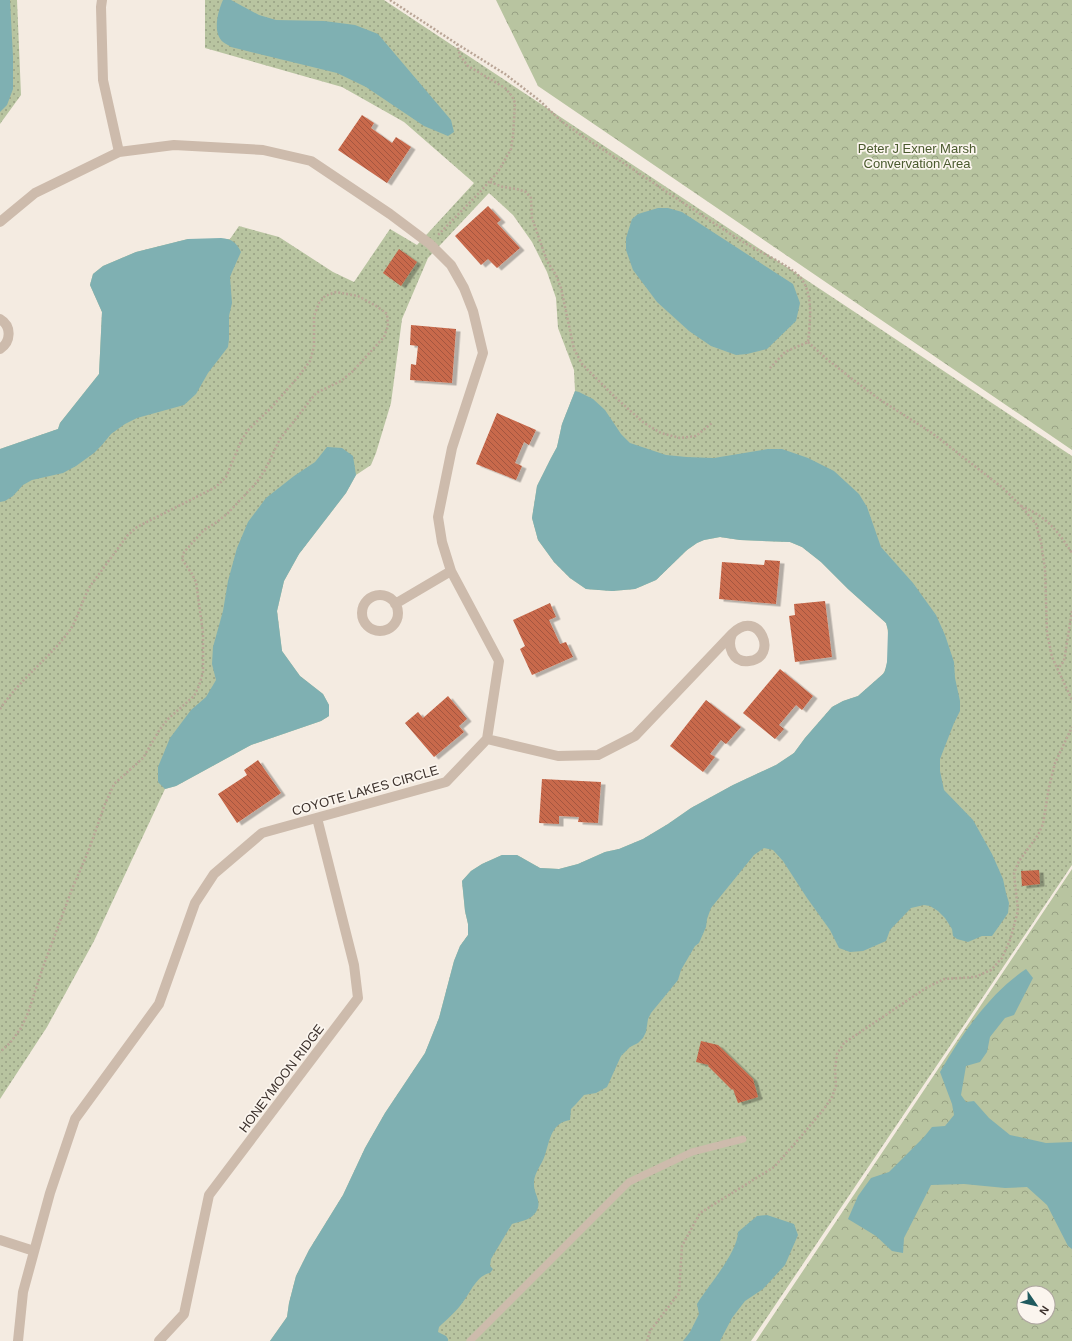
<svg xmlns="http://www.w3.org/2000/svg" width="1072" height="1341" font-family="Arial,sans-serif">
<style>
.grass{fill:url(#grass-dots)}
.park{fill:url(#park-crowns);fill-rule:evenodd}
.water{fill:#7fb0b2}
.building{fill:url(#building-back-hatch);filter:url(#shadow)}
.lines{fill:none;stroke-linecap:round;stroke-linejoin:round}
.path{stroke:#b9a596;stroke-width:2.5;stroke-dasharray:2 2;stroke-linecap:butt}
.service{stroke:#cdbbac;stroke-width:7}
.minor{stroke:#cdbbac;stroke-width:10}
.labels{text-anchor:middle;stroke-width:3.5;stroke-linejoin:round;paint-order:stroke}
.park-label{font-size:13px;fill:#4a5a2e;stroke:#fbf5ee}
.street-label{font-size:13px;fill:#3b302b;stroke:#fbf5ee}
</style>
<defs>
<pattern id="grass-dots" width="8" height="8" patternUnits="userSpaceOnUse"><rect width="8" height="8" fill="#b8c4a0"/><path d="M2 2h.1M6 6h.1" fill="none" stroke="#97a083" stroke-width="1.8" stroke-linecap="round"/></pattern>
<pattern id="park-crowns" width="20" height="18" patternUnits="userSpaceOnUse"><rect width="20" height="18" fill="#b8c4a0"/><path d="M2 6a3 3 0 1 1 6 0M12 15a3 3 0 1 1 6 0" fill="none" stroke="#97a083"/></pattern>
<pattern id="building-back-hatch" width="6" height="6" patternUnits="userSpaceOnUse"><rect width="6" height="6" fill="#c8694b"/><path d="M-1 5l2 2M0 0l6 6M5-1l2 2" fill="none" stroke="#a4573f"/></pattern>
<filter id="shadow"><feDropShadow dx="4.5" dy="2.5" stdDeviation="0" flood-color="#0004"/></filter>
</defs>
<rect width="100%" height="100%" fill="#f4ebe1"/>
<!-- grass -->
<path class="grass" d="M0,0H17L21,95L0,124Z
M205,0H384L1072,456V865L751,1341H270L287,1317L289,1303L296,1276L309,1250L343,1195L365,1148L385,1113L425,1053L439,1018L454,961L460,946L468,935V924L465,911L462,881L471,871L482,864L502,855H517L540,868L559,869L578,864L605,852L619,849L643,839L668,824L691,808L733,785L776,765L794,753L805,738L832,707L843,701L858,696L883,674C890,664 890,635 886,623L848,589L821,562L802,547L790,542L740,540L720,537L704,540L697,543L687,550L656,580L635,589L612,591L586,589L570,578L554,562L538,540L532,518L537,486L551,458L557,447L562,424L575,391L574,370L558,328L556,298L547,272L532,242L513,215L489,193L428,258L402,319L391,403L376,453L371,465L356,475L346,493L299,554L284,581L277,611L282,651L300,676L323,694L329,705V716L321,721L251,745L176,786L165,789L94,941L47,1027L0,1099V449L58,429L60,423L99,374L102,312L90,285L93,274L103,266L136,252L188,239H230L239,226L279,237L333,272L354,282L390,229L417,245L474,183L404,122L342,87L205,48Z"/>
<!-- park -->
<path class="park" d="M496,0H1072V450L538,86Z
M1072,869V1341H756ZM1024,1293H1048V1317H1024Z"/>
<!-- water -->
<path class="water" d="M0,0H10L13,57V89L7,105L0,112Z
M223,0H231L259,15L276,20L324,21L355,25L378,34L451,120L454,132L448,136L424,126L366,87L337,73L231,47C229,45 225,44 223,42C212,32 218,11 223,0Z
M658,208H668L682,212L793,284L800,303L796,321L767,349L747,354L736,355L711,346L689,331L657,302L633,270L626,250V238L632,219L638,214Z
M221,238C232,239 236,242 241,252L232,272L230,277L232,303L229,316V339L228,347L208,373L196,394L184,405L137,418L125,424L111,434L102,445L94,453L76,466L63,473L32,480L23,485L13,496L5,501L0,502V449L58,429L60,423L99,374L102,312L90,285L93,274L103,266L136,252L188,239Z
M575,391L579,392L593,399L605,410L621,434L630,443L666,455L686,457L714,458L768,449H782L808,458L834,471L859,494L867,507L881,547L913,583L936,615L945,635L954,662L955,678L960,701V711L954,723L940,759V771L944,790L973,820L992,854L1003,879L1006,893L1009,903L1008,913L1004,919L992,936H982L968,942L957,939L953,936L952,929L945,918L938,911L930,906L924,905L911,908L890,930L886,941L863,951L850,952L839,948L830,930L807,898L783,861L773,850L764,848L754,855L711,908L707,919L706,927L699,943L695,946L681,970L678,980L651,1013L648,1019L646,1032L643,1038L638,1043L630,1047L621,1056L607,1087L596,1093L584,1095L576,1104L571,1109L570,1120C551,1123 550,1140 545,1155C542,1165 534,1172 534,1183C533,1194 543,1201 536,1212C530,1221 520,1221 512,1224L491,1259L490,1266L493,1269L490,1273C477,1275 470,1293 463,1302C457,1311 446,1320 439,1327L438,1332L446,1336L448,1339V1341H270L287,1317L289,1303L296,1276L309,1250L343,1195L365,1148L385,1113L425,1053L439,1018L454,961L460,946L468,935V924L465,911L462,881L471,871L482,864L502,855H517L540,868L559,869L578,864L605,852L619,849L643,839L668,824L691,808L733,785L776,765L794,753L805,738L832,707L843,701L858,696L883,674L885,671L887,662L888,630L886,623L848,589L821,562L802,547L790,542L740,540L720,537L704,540L697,543L687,550L656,580L635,589L612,591L586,589L570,578L554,562L538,540L532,518L537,486L551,458L557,447L562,424Z
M327,447L342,448L353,456L356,475L346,493L299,554L284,581L277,611L282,651L300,676L323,694L329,705V716L321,721L251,745L176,786L165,789L158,782V767L170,738L191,710L206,697L216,680L212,664L213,647L223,611L228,581L237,548L248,522L266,498L294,476L315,462Z
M1026,969L1033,978L1014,1015L1005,1018L990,1037L987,1052L980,1062L966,1066L961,1095L966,1102L974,1101L989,1118L1010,1135L1046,1143L1072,1142V1249L1068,1246L1047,1205L1027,1187L1005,1188L964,1184L931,1185L904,1238L903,1253L892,1251L876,1236L848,1219L858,1196L871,1178L889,1172L924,1137L932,1127L945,1126L954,1115L952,1104L940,1072C962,1034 989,994 1026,969Z
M767,1215L794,1224L798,1235L785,1265L763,1289L745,1301L732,1318L720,1341H683L690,1332L699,1314L697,1304C708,1286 738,1252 738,1232L757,1216Z"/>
<!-- building -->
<path class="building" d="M362,115L374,123L371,128L392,143L396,137L411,147L387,183L338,150Z
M488,206L501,220L497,223L520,248L497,268L488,259L481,265L455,236Z
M399,249L417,262L401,286L383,273Z
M411,325L456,329L452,383L410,380L411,364L416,365L418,346L410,345Z
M497,413L536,430L529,445L524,442L515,463L522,466L516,480L476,464Z
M765,560L780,561L776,604L719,599L722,562L764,565Z
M825,601L832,657L795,662L789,616L795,615L794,604Z
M550,603L556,617L549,620L560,644L566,642L573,657L532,675L520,649L525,646L513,620Z
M780,669L813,696L802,710L796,705L779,725L784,729L775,739L743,713Z
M448,696L467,719L459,726L464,732L434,757L405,723L418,712L423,718Z
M706,700L741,727L726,744L721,740L710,754L715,757L703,772L670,746Z
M258,760L281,793L237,823L218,794L247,775L244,770Z
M542,779L601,782L598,823L578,822L579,817L559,816V824L539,823Z
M1039,870L1040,884L1022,886L1021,871Z
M701,1041L718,1045L753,1079L758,1097L738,1103L733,1089L732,1090L708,1066L709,1065L696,1062Z"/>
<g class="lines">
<!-- path -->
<path class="path" d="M390,0L457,44L460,56L468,66L505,88L512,96L515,103L513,136L511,149L498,172L479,193L437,236
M457,44L505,74L539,100L561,121L585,138C638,172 690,208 743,242C758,251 789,265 800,277C814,293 810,322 808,342L785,352L770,368
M490,182L503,187L517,189L526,192L531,198L532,218L547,261L556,275L561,288L574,349L582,364L615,397L644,423L661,433L680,438L696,436L712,423
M808,342L828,360L851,378L879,399L932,433L1003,488L1021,506L1036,524L1041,542L1045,569L1047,633L1052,657L1072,700
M1021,506C1047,517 1057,530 1072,553
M1057,670L1064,661L1072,611
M0,709C19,680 49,659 70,630C79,616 82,599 91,585L127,536L137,527L216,487L226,477L242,439L249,429L271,408L298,377L310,361L314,347V316L319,303L325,296L336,292L358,296L378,307L387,314L388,326L384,337L353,371L341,381L316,393L280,439L265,470L257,482L228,513L217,522L204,530L184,552L182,559L192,574L196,582L203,633V672L199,686L194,696L168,719L160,729L143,758L114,784L105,804L88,852L72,889L43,967L28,1013L21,1028L10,1043L0,1052
M647,1341L650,1331L679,1293L682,1246L700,1213L774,1167L797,1141L824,1109L832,1097L836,1086L835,1069L837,1054L844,1043L926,988L944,979L975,977L991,970L1002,958L1010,940L1018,911L1014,873L1019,861L1038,835L1043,824L1049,787L1055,763L1072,727"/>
<!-- service -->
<path class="service" d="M470,1341L629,1182L692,1152L743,1139"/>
<!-- minor -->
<path class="minor" d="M102,0L101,7L103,80L119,152
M0,222L35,193L119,152L174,145L263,150L311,161L390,214L430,244L451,265L464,288L473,311L483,353L452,448L438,517L442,542L451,571L499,661L487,739L446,782L262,833L214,874L195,903L159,1004L75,1119L50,1193L23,1292L18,1341
M0,319C12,326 11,342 0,349
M362 613a18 18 0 1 1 36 0a18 18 0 1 1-36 0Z
M395,604L451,571
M487,739L558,756L598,755L635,736L732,634C759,606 780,658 749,661C732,663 727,646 732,634
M0,1240L34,1251
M159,1341L184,1314L209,1195L358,998L354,965L317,818"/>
</g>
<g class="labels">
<!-- park labels -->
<g class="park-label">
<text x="917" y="153">Peter J Exner Marsh<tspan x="917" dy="15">Convervation Area</tspan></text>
</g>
<!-- street labels -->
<g class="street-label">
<text transform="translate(365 790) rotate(-16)" y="5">COYOTE LAKES CIRCLE</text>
<text transform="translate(281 1078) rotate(-53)" y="5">HONEYMOON RIDGE</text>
</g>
</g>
<!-- north arrow -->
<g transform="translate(1036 1305) rotate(124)"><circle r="19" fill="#fbf5ee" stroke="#aea6a0"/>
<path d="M0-3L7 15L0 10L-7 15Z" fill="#1f5a5e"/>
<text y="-6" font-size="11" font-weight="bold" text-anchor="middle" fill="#3b302b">N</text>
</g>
</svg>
